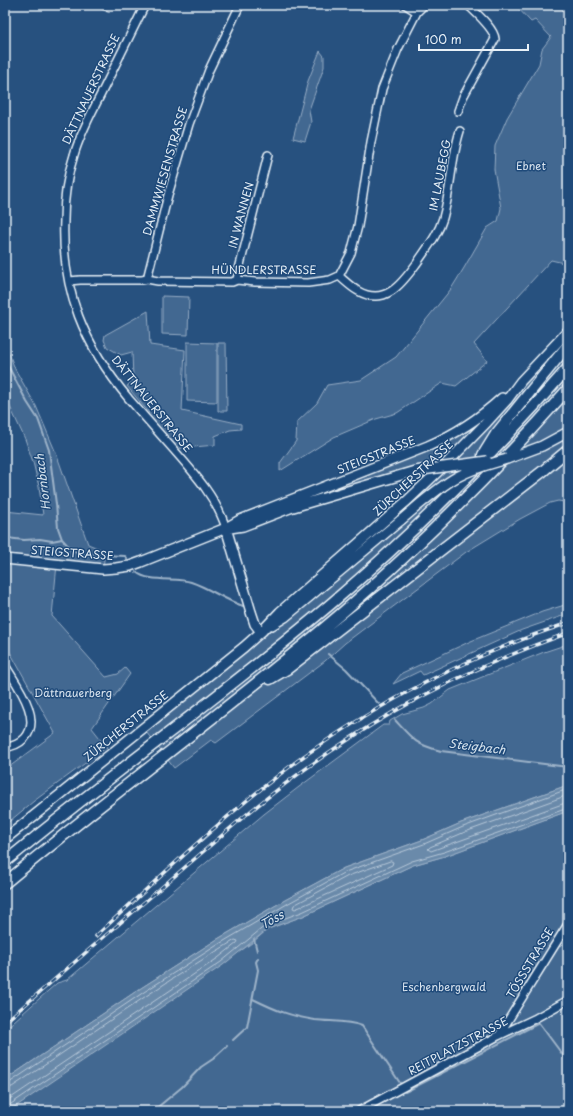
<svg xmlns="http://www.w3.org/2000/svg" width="573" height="1116" font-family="'Playpen Sans',sans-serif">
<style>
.green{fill:#436891;stroke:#96acc4}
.water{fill:#6b8aaa;stroke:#9db3c9}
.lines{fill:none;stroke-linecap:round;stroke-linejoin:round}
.shore{stroke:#b6c8d9;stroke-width:1}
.stream{stroke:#9db3c9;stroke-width:2}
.minor-casing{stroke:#e8f1f8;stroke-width:10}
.major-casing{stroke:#e8f1f8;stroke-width:12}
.highway-casing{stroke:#e8f1f8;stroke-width:13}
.minor{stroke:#1f4a7a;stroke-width:7}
.major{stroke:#1f4a7a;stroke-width:9}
.highway{stroke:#1f4a7a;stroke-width:10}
.rail-casing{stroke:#e8f1f8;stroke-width:3.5}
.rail{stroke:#1f4a7a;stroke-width:2;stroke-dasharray:6;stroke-linecap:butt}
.major-bridge-casing{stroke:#e8f1f8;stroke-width:12;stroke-linecap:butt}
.major-bridge{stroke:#1f4a7a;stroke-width:9}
.labels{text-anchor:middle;stroke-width:3;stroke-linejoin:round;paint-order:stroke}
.street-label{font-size:11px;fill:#e8f1f8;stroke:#1f4a7a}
.park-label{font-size:11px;fill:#d8e3ee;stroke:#1f4a7a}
.water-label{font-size:12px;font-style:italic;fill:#d5e2ec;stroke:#1f4a7a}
</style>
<rect width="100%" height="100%" fill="#27517f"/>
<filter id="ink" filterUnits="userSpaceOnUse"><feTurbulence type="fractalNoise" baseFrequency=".025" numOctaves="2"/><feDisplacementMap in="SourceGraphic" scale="8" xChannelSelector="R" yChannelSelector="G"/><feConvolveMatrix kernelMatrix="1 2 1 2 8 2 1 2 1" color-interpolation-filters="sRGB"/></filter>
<g filter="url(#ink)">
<!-- green -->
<path class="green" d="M515,5H568V264L551,260L474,344L487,361L456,386L442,383L397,413L376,419L334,437L280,471V463L296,441L297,422L317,403L327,385L361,380L396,357L451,289L464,268L487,228L498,221L501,208L494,169L495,146L507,118L539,64L542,49L551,37L535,20L531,22Z
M320,51L324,56V67L309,110L311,122L305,141L293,138L308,81Z
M162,296L189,297L188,335L162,334Z
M148,311L150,345L185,350L182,411L241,424V429L230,430L215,436V445L173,449L143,415L149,413L127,386L132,382L133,379L132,352L121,355L107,347L104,340L105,335Z
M568,331V506L564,502L558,501L550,503L520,519L466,552L345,643L325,661L216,743L211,740L174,768L143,728L244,647L428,482L415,471L300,505L293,501L379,466L476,419L521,381Z
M187,342L217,343V402L187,401Z
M5,343L15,369L36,406L56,453L88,544L105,551L103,569L57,564L52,616L106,677L118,674L125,668L130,674L92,728L107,747L34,801L5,825V770L55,733L5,643V511L43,515L39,487L33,462L25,439L5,396Z
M218,343H226L227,411H218Z
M568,604V614L522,630L423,675L420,671L393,684L402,673L471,641L542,612Z
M568,644V785L461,823L422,840L344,868L285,900L216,940L141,988L5,1080V1029L57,983L67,980L264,814L299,787L383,725H389L390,721L402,714L424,708L432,704L450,690L544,652Z
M568,811V1111H8L252,943L268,929L303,916L413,865L445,856Z"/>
<!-- water -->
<path class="water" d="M568,785V811L445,856L413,865L303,916L268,929L223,965L21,1103L8,1111H5V1080L141,988L216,940L285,900L344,868L422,840L461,823Z"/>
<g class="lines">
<!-- shore -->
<path class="shore" d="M568,795L465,832L430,847L428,849L431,851L442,847L568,802
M391,861L393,862L392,865L300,907L295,909L293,908L294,905L348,876Z
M5,1083H9L144,992L219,944L287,904L345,872L424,844L463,827L568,789
M5,1088L12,1087C86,1038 158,985 235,940L238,941L237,943L218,958L5,1102
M6,1111L8,1106L221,962L266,925L302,912L412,861L444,852L568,808"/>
<!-- stream -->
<path class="stream" d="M99,5L101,8L109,12
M330,5L333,7
M343,7L347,5
M295,9L297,5
M5,360L27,402L38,419L49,450L56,504L58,528L62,539L71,549L80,554L125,556L127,558
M5,539L7,538L24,540L40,539L52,541L62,539
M136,572C149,583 176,577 191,582C209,588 225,600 243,606
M328,654L346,669L379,704
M395,720C413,740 415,744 441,751L568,767
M254,939L257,951
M253,999C275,1010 290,1016 315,1020C330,1022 347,1020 362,1026L400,1083
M233,1040L247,1027L258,970L256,962L258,958
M405,1092L539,1023L568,1062
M153,1111L182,1087L201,1067L213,1059L227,1046"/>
<!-- minor casing -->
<g class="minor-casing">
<path id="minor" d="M145,5C130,35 116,64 101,94C91,114 80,134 74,155C67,176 64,198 64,220C61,291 84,345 129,399C144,416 158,432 173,449C194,473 216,497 226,528
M406,5L417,12
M458,111L463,97L495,39C494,28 476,13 468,5
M339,276C345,281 351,287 358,291C386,307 403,282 417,263C427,248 438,235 443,218C451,190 451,159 460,131
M147,279L168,195L189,124L209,70L240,5
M237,280L239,269L268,155
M69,281L80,280H142L147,279L158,281L232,282L237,280L255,282L308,283L330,280L339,276L351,253L358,226L371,142L382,89L398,49L417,12L424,5
M5,665C16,684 43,718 25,738C19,744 12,747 5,747
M499,1035L568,924
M359,1111L498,1036L534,1019L568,1000"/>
</g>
<!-- major casing -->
<g class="major-casing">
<path id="major" d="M507,459L542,446L568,432
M226,528L251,612L255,624L261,632
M230,528L243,526L290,508L415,471
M5,559L103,569L116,568L130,566L141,562L226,528L240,520L428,446C456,434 480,418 502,398
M272,625L285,617L401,520
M5,839L244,647L262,631L280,612L407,501L449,461L487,422L507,400L521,381L568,331"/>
</g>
<!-- highway casing -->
<g class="highway-casing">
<path id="highway" d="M483,455L496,434L568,345
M270,679L287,669L543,471L568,450
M5,862C112,773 227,692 333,602C417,530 495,452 568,368
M5,883C116,790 233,706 343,612C423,543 498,468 568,389"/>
</g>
<!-- minor -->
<use href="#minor" class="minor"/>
<!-- major -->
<use href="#major" class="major"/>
<!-- highway -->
<use href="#highway" class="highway"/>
<!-- rail casing -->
<g class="rail-casing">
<path id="rail" d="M96,936C163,874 230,810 304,756C385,699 474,654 568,623
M5,1022L241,819C343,734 443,677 568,633"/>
</g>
<!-- rail -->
<use href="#rail" class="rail"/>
<!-- major-bridge casing -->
<g class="major-bridge-casing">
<path id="major-bridge" d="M415,471L487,461
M401,520C419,505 437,488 457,477C473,468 490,464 507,459"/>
</g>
<!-- major-bridge -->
<use href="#major-bridge" class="major-bridge"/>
</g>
</g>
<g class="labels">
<!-- street labels -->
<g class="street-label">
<text transform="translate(91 89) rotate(-65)" y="4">DÄTTNAUERSTRASSE</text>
<text transform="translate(165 171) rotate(-74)" y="4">DAMMWIESENSTRASSE</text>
<text transform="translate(440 175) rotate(-79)" y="4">IM LAUBEGG</text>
<text transform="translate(241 215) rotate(-75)" y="4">IN WANNEN</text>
<text x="264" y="274">HÜNDLERSTRASSE</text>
<text transform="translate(152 404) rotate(51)" y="4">DÄTTNAUERSTRASSE</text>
<text transform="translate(376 455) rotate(-22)" y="4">STEIGSTRASSE</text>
<text transform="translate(413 478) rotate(-43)" y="4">ZÜRCHERSTRASSE</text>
<text transform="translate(72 553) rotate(4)" y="4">STEIGSTRASSE</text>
<text transform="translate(126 726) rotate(-39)" y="4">ZÜRCHERSTRASSE</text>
<text transform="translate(530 963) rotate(-59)" y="4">TÖSSSTRASSE</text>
<text transform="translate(458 1046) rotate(-28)" y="4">REITPLATZSTRASSE</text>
</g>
<!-- park labels -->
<g class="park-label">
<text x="531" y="170">Ebnet</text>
<text x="73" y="697">Dättnauerberg</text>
<text x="444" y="991">Eschenbergwald</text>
</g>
<!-- water labels -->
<g class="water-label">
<text transform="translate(43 482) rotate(-97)" y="4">Hornbach</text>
<text transform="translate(477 747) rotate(7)" y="4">Steigbach</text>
<text transform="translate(272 920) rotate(-29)" y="4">Töss</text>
</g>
</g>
<!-- margin -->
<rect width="573" height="1116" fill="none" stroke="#1f4a7a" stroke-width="20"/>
<rect x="10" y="10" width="553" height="1096" fill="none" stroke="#e8f1f8" stroke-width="1.5" filter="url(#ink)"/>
<!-- scale -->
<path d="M419 44v6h109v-6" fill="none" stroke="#e8f1f8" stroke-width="2"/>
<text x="425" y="44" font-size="12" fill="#e8f1f8" stroke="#1f4a7a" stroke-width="3" paint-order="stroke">100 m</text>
</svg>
